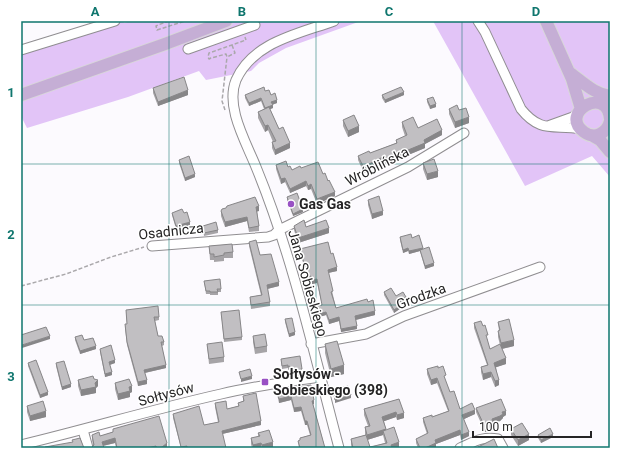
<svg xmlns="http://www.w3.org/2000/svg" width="631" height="469" font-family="Roboto,sans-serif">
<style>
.green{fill:#e2c4f7}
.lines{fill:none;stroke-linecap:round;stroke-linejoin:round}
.minor-casing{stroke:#908e91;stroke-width:11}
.major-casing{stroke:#d8d8d8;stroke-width:14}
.path{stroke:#aaa8ab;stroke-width:1.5;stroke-dasharray:4 2;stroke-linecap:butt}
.minor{stroke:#fff;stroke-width:9}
.major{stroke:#c5aed5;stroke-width:12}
.wall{fill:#a6a4a7;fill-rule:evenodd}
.shaded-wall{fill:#878688}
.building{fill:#c1bfc2;stroke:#878688}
.grid{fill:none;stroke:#0f766e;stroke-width:1;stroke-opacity:0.55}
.poi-dot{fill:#9951c4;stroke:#fff;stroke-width:1.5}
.labels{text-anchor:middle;stroke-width:3;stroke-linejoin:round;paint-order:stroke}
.street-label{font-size:14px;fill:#252425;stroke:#fff}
.poi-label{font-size:14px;font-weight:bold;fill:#252425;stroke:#fff;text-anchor:start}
.neatline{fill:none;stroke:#0f766e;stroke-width:1.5}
.grid-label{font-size:13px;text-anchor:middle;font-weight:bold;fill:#0f766e}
</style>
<rect width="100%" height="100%" fill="#fcfafe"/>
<!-- green -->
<path class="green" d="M115,21H123L124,23L131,21H361L286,48L259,63L251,71L206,80L199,71L128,97L27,128L22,118H21V50Z
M433,21H610V177L592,156L525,186Z"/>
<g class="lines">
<!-- minor casing -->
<g class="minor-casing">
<path id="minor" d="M334,21C298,34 253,42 236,80C225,107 246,142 256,167C293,257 314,354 339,448
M478,21L485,32L521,109C541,134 554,124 581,129
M188,49L255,25
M21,50L115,21
M548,126L573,117L579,112
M152,246L268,237L274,235L279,230L408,167L464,133
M311,344L366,334L404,316L540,267
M83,430L88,448
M21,445C88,429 154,409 221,394C254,386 287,382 320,377
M460,448C474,442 482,436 498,439L503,448"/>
</g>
<!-- major casing -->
<g class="major-casing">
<path id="major" d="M546,21L572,79L581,109
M570,73C583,82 594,94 610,96
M21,95L165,44L226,21
M610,119C607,84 558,113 584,132C595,140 607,133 610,121
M593,136L600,140L610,152"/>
</g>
<!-- path -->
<path class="path" d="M169,21L158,25L156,26L157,30L185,21
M232,45L235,53L227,57L226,54L211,58L209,59L208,57L209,53L246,40L245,37
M225,110L222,101L227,57
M21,286L66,274L111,257L144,247"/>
<!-- minor -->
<use href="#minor" class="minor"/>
<!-- major -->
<use href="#major" class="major"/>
</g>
<!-- wall -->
<path class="wall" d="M153,88L188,95L158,106L153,93Z
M265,91L271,95L277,103L272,105L273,108L270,109L279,129L290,148L275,155L272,148V142H273L268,130L265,132L258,118V112L264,109L261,101L249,106L245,98V95Z
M382,95H404L385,103L382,98Z
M427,99L436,107L430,109L427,102Z
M449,109L459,110L469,123L455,128L449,114Z
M343,120L359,132L348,137L343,126Z
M402,122L418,128L442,135L425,144V148L384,165L383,162L370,168V170L364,173L358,160V156L370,153L396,143V140L405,136L402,127Z
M179,160L195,177L185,181L179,163Z
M423,163L438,177L427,180L423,169Z
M276,165L288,167L292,170L301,168L323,174L328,181L335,196L317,204L311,189L308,190L306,186L290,193L285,182L281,184L276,169Z
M287,197L303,212L293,216L287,200Z
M368,200L383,215L372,219L368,205Z
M221,211H259H257L259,226V231L249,232L247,221L225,227L221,216Z
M172,213L190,225L176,229L172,215Z
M203,226L218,230V233L204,236Z
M294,226L306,227L329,233L298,243L294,230Z
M400,237L412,238L423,249L434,266L425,269L420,251L409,254L408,251L403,253L400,240Z
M249,242L260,255L279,286L267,289L270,302V306L251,309L250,297L261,295L249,246Z
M209,246L233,252V258H224V261L214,262V260H210Z
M300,249L331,254L337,271L328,273L333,295L336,308L368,302L375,315L356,320L357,329L341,332L339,321L329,324L326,315L319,317L317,310V306L322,305L317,283L312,284L311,279L308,280L300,252Z
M204,281L221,289V292H218V295H210V294H206Z
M384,292L406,300L400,303L401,308L394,313L384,295Z
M126,310L159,317V320L155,321L158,336L164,342V345L162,346L166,368L145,373L147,384L138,386L127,345L125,328V324H127Z
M221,312L242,337V340L224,342Z
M285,319L295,335L289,337L285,322Z
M498,322L514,346L502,349L506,364L496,367L499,385L495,387L491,377L483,380L481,372V367L487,365L474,328V323L488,340H487L490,349L500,345L498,337V331H499Z
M253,336L267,346V352L255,354L253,342Z
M75,337L84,340L96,349L80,354L75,340Z
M207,344L224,357V362L209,364Z
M325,344L344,374L331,377L325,353Z
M100,349L115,363L110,365L112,375L105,377L100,352Z
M281,359L302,369V372L291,374L290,369L288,370V368L282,369Z
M28,363L48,395L40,398L28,366Z
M56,363L71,387L62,390L56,366Z
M438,368L445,380L450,392L460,409L475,414L464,419L469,436L461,440L460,435L436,444V447L434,448H418L416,443V439L427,434L423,422V418L432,417L448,411L437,383L431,385L427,374V369Z
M94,379L98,386L96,388V393L81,396L78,386V380Z
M115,383L132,392L130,393V397L118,400L115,389Z
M277,390L314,404H313L325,448H299L298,441L300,440V438L310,435L307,425H305L301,411L294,412L291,400L279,403L277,394Z
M243,396L261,425L222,434L226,448H181L173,418V414L204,425L218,422L215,407V403L227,409L238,406V403L243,401Z
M399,399L404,418L397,420L396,417L384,421L386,430L399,448H352L351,445V439L365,435V427L368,426L364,415V409ZM383,435L385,443L370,447L367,440Z
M27,406L46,417L30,421L27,412Z
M476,408L506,415L503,417V418L500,421L493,423V428L485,432L476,412Z
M113,429L167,448H116L115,443L103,446H93L92,439V435L100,436L113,432Z
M511,429L529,440L518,446L511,435Z
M258,433L273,448H252L251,444V438L258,437Z
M538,435L553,437L541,443L538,438Z"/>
<!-- shaded-wall -->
<path class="shaded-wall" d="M188,90V95L158,106V102Z
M404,92V95L385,103V100Z
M261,98V101L249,106V103Z
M277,100V103L271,105V102Z
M436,104V107L430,109V106Z
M273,105V108L265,111V108Z
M469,117V123L455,128V122Z
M268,125V130L265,132V126Z
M359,126V132L348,137V131Z
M442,130V135L425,144V148L384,165V160Z
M290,143V148L275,155V150Z
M383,157V162L370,168V170L364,173V168L369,164Z
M438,171V177L427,180V174Z
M195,174V177L185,181V178Z
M285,178V182L281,184V179Z
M306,181V186L290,193V189Z
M311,184V189L308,190V186Z
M335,192V196L317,204V199Z
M259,206V211L256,212V207Z
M303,209V212L293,216V214Z
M383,211V215L372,219V214Z
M247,217V221L225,227V222Z
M190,222V225L176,229V226Z
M329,228V233L298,243V238Z
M408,248V251L403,253V250Z
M423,248V251L420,250V251L409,254V251Z
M434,263V266L425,269V266Z
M337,267V271L328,273V270Z
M311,276V279L308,280V277Z
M317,279V283L312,284V280Z
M279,282V286L267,289V285Z
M406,297V300L398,304V301Z
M401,305V308L394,313V310Z
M375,311V315L355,320V316Z
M326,312V315L319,317V314Z
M339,317V321L329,324V320Z
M357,326V329L341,332V329Z
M295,332V335L289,337V334Z
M50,336V339L22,348V345Z
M514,340V346L501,349V343Z
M96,346V349L80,354V351Z
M506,358V364L494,368V363Z
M115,360V363L109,365V362Z
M166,365V368L144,373V370Z
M344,365V374L331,377V369Z
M112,372V375L105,377V374Z
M491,372V377L483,380V374Z
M252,376V379L241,382V379Z
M437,378V383L431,385V380Z
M98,380V386L96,388V393L81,396V390L95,383Z
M147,380V384L138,386V382Z
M499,380V385L495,387V381Z
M71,384V387L62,390V387Z
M132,386V392L130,393V397L118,400V394L129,387Z
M48,392V395L40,398V395Z
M351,395V398L335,403V400Z
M291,396V400L279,403V399Z
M314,400V404L312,405V401Z
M301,407V411L294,412V408Z
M475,410V414L462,420V415Z
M46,411V417L30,421V416Z
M506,411V415L503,417V418L500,421L492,424V419L502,412Z
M396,412V417L382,422V417Z
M404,413V418L397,420V415Z
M261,421V425L222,434V431Z
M305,421H307V425H305Z
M493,423V428L485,432V427Z
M386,429V434L383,431V435L367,440V435Z
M460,430V435L436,444V447L434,448H425L435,440Z
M469,432V436L461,440V435Z
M529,434V440L518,446V440Z
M553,434V437L541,443V440Z
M115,438V443L102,446V442Z
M273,442V448H262V445Z
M399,442V448H391V445Z
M167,443V448H160Z
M261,443V448H253V445Z
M156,446V448H147Z
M187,446V448H181V447Z"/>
<!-- building -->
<path class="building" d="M184,77L188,90L158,102L153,88Z
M264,87L265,91L269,90L271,95L275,93L277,100L271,102L273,105L265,108L261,98L249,103L245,95Z
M401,87L404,92L385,100L382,95Z
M433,97L436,104L430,106L427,99Z
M457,105L459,110L466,108L469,117L455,122L449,109Z
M269,107L279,129L283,127L290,143L275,150L272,142L276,141L268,125L265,126L258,112Z
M354,115L359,126L348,131L343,120Z
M413,117L418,128L437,119L442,130L424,140L425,143L384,160L383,157L369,164L370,166L364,168L358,156L369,151L370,153L397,143L396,140L407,135L402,122Z
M189,156L195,174L185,178L179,160Z
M434,159L438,171L427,174L423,163Z
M286,161L288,167L290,166L292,170L300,166L301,168L318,162L323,174L325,173L328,181L329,180L335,192L317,199L311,184L308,186L306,181L290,189L285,178L281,179L276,165Z
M297,193L303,209L293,214L287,197Z
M379,196L383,211L372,214L368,200Z
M255,197L259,206L256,207L259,226L249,228L247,217L225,222L221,211L222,209L226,208L227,206Z
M182,209L184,213L187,212L190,222L176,226L172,213Z
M304,220L306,227L326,220L329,228L298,238L294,226Z
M216,222L218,230L204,233L203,226Z
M411,234L412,238L419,235L423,248L409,251L408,248L403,250L400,237Z
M256,240L260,255L271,254L279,282L267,285L270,302L251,305L250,297L262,295L249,242Z
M328,242L331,254L333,253L337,267L328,270L333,291L331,292L336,308L367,299L368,302L373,300L375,311L355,316L357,326L341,329L339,317L329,320L326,312L319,314L317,306L322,305L317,279L312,280L311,276L308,277L300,249Z
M232,244L233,252L224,253V255L214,257V254H210L209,246Z
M429,247L434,263L425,266L420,250Z
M220,279L221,289H217L218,292H210V291H206L204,281Z
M391,288L396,296L403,292L406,297L398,301L401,305L394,310L384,292Z
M158,306L159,317H154L158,336H162L164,342H161L166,365L144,370L147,380L138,382L127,342L125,324H127L126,310Z
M239,310L242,337L224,339L221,312Z
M292,318L295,332L289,334L285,319Z
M509,319L514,340L501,343L498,331L500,330L498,322Z
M481,321L483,326L485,325L488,335H486L490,349L500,344L506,358L494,363L499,380L495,381L491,372L483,374L481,367L488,365L474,323Z
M46,327L50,336L22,345L21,342V335Z
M265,334L267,346L255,348L253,336Z
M82,335L84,340L93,338L96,346L80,351L75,337Z
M337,341L344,365L331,369L325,344Z
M222,342L224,357L209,359L207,344Z
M111,345L115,360L109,362L112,372L105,374L100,349Z
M300,356L302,369L291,371L290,366L288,367V365L282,366L281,359Z
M36,360L48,392L40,395L28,363Z
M64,361L71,384L62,387L56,363Z
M438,366V368L443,366L446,375L444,376L450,392L454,391L460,409L472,403L475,410L462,415L469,432L461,435L460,430L435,440L436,443L425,448H420L416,439L428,433L423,418L432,415V417L449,411L437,378L431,380L427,369Z
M250,369L252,376L241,379L239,372Z
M93,376L94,379L98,380L95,383L96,387L81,390L78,380Z
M129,379L132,386L129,387L130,391L118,394L115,383Z
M311,385L314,400L312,401L325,448H300L298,441L300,440V438L311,435L307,421H305L301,407L294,408L291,396L279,399L277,390Z
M348,386L351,395L335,400L333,390Z
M256,393L261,421L222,431L226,448H187V446L181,447L173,414L199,406L204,425L219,422L215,403L226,401L227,409L239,406L238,403L244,401L243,396Z
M399,399L404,413L397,415L396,412L382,417L386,429L367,435L365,427L370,426L364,409Z
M501,399L506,411L502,412L503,414L500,416L492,419L493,423L485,427L476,408Z
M43,401L46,411L30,416L27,406Z
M159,416L167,443L162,447L157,448L156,446L147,448H117L115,438L102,442L104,448H91L94,445L92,435L99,432L100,436L113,432V429Z
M522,423L529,434L518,440L511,429Z
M394,427L399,442L391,445L392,448H353L351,439L366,435L370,447L387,443L383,431Z
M550,428L553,434L541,440L538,435Z
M269,430L273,442L262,445L261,443L253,445L251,438L260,436L258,433Z
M80,438L84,448H45V447L73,442L72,440Z
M494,439L498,448H478V447Z"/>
<!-- grid -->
<path class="grid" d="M169,21V448M316,21V448M462,21V448M21,164H610M21,305H610"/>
<!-- markers -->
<g class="poi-dot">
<circle cx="291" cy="204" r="4"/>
<rect x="261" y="378" width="8" height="8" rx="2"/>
</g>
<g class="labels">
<!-- street labels -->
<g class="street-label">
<text transform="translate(377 166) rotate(-27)" y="5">Wróblińska</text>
<text transform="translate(171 231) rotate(-6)" y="5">Osadnicza</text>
<text transform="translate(308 283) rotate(74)" y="5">Jana Sobieskiego</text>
<text transform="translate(421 296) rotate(-20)" y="5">Grodzka</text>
<text transform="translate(166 394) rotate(-15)" y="5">Sołtysów</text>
</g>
<!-- poi labels -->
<g class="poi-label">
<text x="299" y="209">Gas Gas</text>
<text x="273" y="379">Sołtysów -<tspan x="273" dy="16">Sobieskiego (398)</tspan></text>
</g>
</g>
<!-- border -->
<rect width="631" height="469" fill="none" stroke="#ffffff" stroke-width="44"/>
<!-- scale -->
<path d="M473 431v6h118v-6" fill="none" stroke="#252425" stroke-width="2"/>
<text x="479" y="431" font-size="12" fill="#252425" stroke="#ffffff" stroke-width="3" paint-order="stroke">100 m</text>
<rect x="22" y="22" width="587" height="425" class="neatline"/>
<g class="grid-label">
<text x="95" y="16">A</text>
<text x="242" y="16">B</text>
<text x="389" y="16">C</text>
<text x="536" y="16">D</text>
<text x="11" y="97">1</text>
<text x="11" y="239">2</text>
<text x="11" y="381">3</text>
</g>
</svg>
